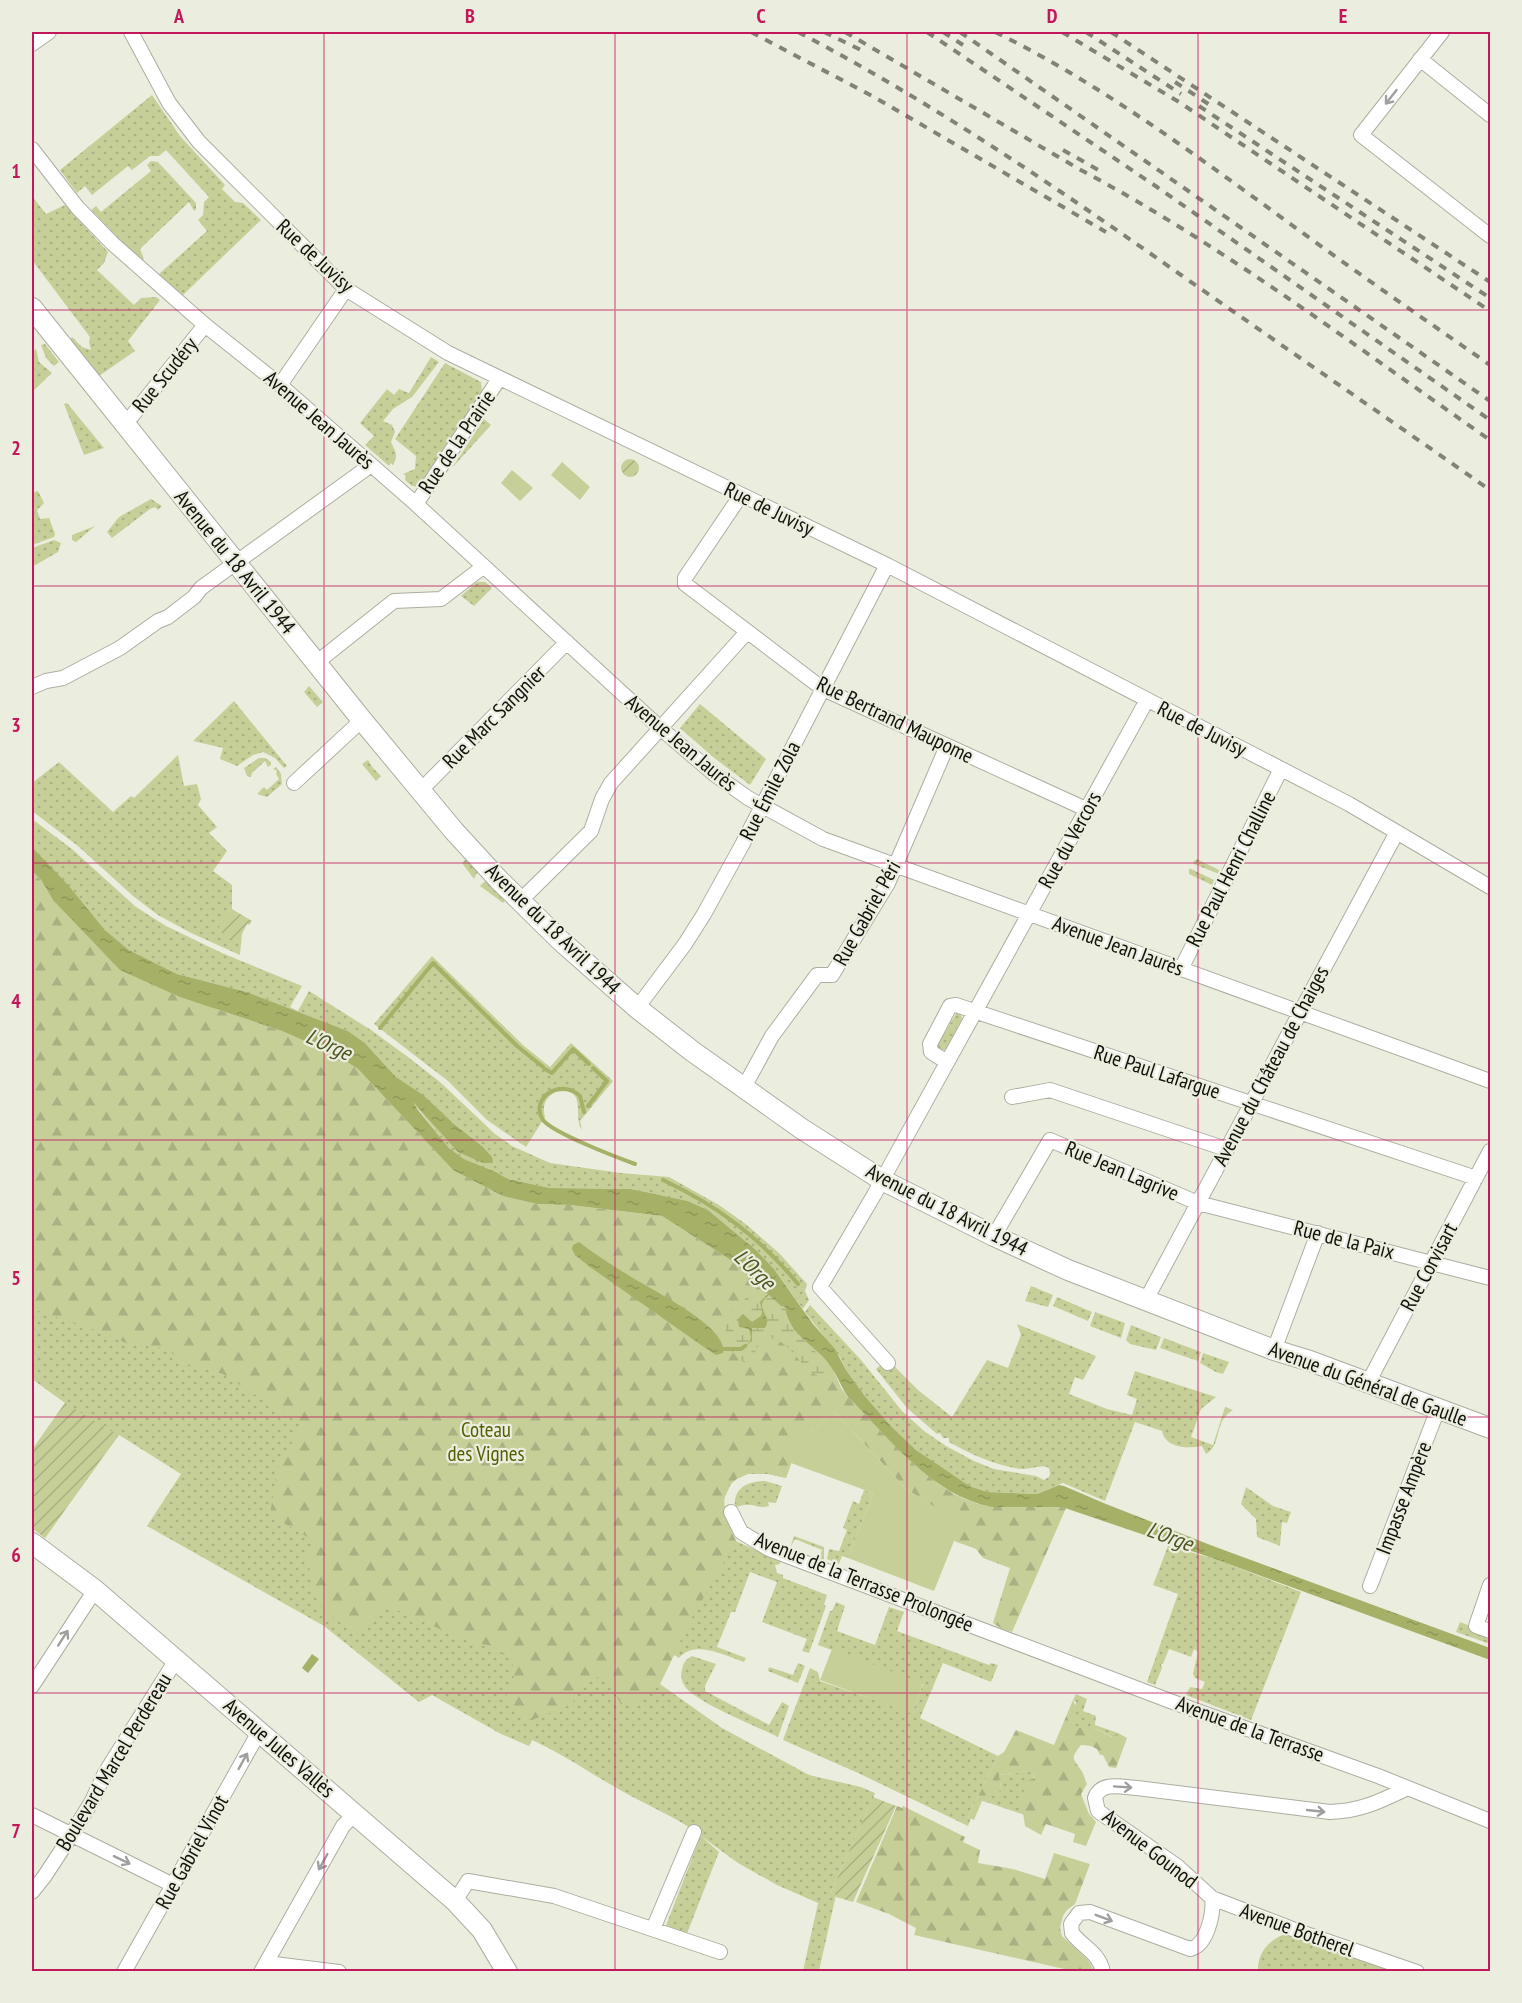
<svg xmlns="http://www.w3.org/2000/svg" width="1522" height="2003" font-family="'PT Sans Narrow',sans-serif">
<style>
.grass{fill:url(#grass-dots)}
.forest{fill:url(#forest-firs)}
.wetland{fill:url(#wetland-marsh)}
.garden{fill:url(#garden-furrows)}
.pitch{fill:#c6cf98}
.water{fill:url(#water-ripples)}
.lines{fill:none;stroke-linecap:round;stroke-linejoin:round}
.stream{stroke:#a6b167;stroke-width:4}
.street-casing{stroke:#abaea0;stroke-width:16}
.secondary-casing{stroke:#abaea0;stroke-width:22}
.street{stroke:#fff;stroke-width:14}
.secondary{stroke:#fff;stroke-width:20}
.rail{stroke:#818378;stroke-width:4;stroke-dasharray:8 8;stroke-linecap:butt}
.oneway{stroke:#9fa09e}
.grid{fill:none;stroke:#c2185b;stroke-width:1.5;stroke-opacity:0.55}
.labels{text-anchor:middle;stroke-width:4.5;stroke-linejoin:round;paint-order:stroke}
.street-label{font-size:21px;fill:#10110c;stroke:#ebeedf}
.park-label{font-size:21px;fill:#565e03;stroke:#ebeedf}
.water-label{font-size:22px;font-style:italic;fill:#4e551e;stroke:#ebeedf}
.neatline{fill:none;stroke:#c2185b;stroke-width:2}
.grid-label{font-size:20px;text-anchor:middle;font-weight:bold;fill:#c2185b}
</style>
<defs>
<pattern id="grass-dots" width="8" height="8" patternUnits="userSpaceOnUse" patternTransform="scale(1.5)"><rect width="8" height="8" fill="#c6cf98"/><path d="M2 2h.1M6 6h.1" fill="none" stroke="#a9b182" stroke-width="1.8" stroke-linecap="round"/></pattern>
<pattern id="forest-firs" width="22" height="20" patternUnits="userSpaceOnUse" patternTransform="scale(1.5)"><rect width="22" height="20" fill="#c6cf98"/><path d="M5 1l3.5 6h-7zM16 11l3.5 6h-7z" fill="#a9b182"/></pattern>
<pattern id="wetland-marsh" width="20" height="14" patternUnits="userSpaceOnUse" patternTransform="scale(1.5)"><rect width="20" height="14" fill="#c6cf98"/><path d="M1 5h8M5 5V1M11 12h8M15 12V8" fill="none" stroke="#a9b182"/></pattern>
<pattern id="garden-furrows" width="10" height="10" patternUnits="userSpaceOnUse" patternTransform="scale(1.5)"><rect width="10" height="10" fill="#c6cf98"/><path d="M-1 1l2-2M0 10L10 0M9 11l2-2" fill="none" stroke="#a9b182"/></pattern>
<pattern id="water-ripples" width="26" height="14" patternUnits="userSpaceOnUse" patternTransform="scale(1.5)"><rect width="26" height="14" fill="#a6b167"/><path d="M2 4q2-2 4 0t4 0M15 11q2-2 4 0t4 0" fill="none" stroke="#8e9758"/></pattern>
</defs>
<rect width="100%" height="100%" fill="#ebeedf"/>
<!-- grass -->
<path class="grass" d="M152,95L180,136L225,185L222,189L235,202L243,203L261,220L183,295L158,275L207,231L198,220L203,215L204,202L209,197L166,150L159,156H150L132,170L128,166L92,195L85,186L77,193L60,170Z
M151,161L158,162L196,203V209L194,211L189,202L140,249L144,259L141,261L91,210L96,206L101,212L151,171L147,165Z
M32,196L46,214L65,205L108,252L104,263L97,270L134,305L141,298L156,297L160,300L128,341L135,351L99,376L70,340L72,337L82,347L91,350L89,342L90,337L32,260Z
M45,344L59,362L54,366L46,358L41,345Z
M36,349L39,362L52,373L32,392V352Z
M431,357L439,362L412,397L393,409L383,421L392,425L395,432L391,442C395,451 399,455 393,465L391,463L389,466L365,445L374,436L360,423L387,389L394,395L399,389L409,393Z
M445,363L481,382L482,391L418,487L412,486L405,480L406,476L403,474L415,469L416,456L395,439Z
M67,403L104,448L84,455L64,404Z
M484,419L491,425L452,468Z
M38,491L44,503L37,510L40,519L49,518L55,534L54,537L32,545V493Z
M151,499L162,506L158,510L155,507L150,509L112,538L107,532L119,517Z
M95,526L76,542L72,540V535Z
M54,540L61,543L58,552L32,567V548Z
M477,582H485L492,588L474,606L461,596Z
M309,686L323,702L317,707L304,692Z
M234,701L287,766L284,768L275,758L263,752L253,755L237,766L220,759L223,748L193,741Z
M700,704L766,759L750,785L713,757L680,728Z
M178,755L184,786L197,784L201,799L198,805L217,827L209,833L227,851L213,871L232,885V909L218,930L241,944L240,955L191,933L158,915L133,896L78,846L32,811V783L59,762L113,812L131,796L134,798Z
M259,758H265L271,762V765L268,767L265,761L252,773L251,777L247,776L244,768Z
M368,760L373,768L381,776L376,781L362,764Z
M276,767L281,774L282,784L267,797L257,794L264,787L267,790L279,779L276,774L277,771L273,769Z
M32,819L72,849L136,907L166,926L222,953L302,986L290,1007L298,1011L309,991L371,1030L408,1057L440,1082L495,1134L512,1146L550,1163L621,1173L669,1177L719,1205L747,1225L779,1253L807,1284L805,1291L809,1300L803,1309L774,1269L756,1250L708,1210L688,1201L631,1189L550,1188L508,1179L498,1173L464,1159L449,1148L412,1101L483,1163H493L482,1146L396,1077L365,1043L348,1031L247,992L177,974L129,950L105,930L67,885L32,847Z
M469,856L479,869L474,879L462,863Z
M1197,859L1219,870V874L1194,864L1193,862Z
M1189,869H1191L1214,880L1212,885L1189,874Z
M32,871L41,880L53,900L453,1170L832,1368L841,1388L792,1461L786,1478L768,1474H748L737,1479L731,1484L723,1501L724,1513L736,1541L780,1561V1564L775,1565L777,1573L783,1575V1578L827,1595L824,1605L826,1606L809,1653L802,1651L807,1639L762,1622L777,1582L750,1572L735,1612H731L717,1647L746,1658L744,1662C726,1656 695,1639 679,1658L674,1655L660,1684L722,1728L809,1775L861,1787L875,1793L831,1892L836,1895L819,1971H803L818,1903L777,1885L738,1863L701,1836L719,1852L686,1936L665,1928L701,1835C676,1817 646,1805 620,1790C590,1773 563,1754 532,1740L529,1746L501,1734L432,1695L419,1702L324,1626L147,1526L181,1474L119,1435L45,1538L32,1528V1450L65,1403L32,1379Z
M486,880L508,897L503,903L480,886Z
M432,956L523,1045L550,1067L571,1043L613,1081L580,1121L582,1130C572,1117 589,1086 556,1092C545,1097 542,1106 545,1117L526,1147L487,1120L448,1081L374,1024Z
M957,1012L961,1014L962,1019L945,1050H940L937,1046Z
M1031,1286L1053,1295L1048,1307L1025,1301Z
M1057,1297L1092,1312L1088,1321L1053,1306Z
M810,1305L861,1360L902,1411L924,1431L946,1446L974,1461L994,1469L1036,1476L1044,1480L1049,1477L1050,1473L1049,1468C1039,1464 1031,1470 1021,1469C994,1465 972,1455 949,1442V1438H943L940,1433L937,1434L907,1408L876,1369L883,1363H891L918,1390L952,1417L987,1360L1008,1368L1021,1335L1017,1324L1096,1356L1083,1380L1075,1377L1069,1394L1107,1409L1132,1415L1137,1399L1127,1395L1135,1371L1216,1397L1201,1409L1191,1437L1213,1445L1225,1407L1233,1410C1230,1412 1227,1414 1225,1417C1216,1427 1220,1446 1206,1454L1202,1446C1188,1449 1165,1448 1162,1431L1135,1422L1105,1501L1063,1483L1037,1494L988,1492L972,1487L942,1469L916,1450L891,1426L864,1395L846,1370L840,1357L805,1312Z
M1095,1312L1125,1323L1121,1338L1090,1326Z
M1131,1325L1161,1337L1156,1350L1130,1344L1126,1340Z
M1164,1338L1201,1352L1198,1361L1160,1348Z
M1203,1353L1229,1362L1223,1374L1216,1372L1200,1363Z
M765,1481L782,1486L776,1503L768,1502L769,1506C760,1509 757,1505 749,1505C744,1504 740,1507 735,1507C733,1488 748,1481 765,1481Z
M1246,1487L1273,1506L1291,1512L1287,1523L1282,1522L1280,1546L1257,1537L1256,1519L1241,1504Z
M864,1490L873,1493L848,1558L842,1556L839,1564L827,1559L829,1549L839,1551L847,1530L843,1528L853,1501L859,1504Z
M794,1536L824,1547V1560L819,1559L822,1550L795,1539L790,1548Z
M1168,1546L1215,1559L1301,1592L1251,1720L1186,1695L1190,1687L1202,1689L1205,1682L1195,1678L1193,1674L1198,1652L1194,1649L1191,1657L1169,1649L1163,1664H1161L1162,1668L1155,1685L1147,1682L1178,1594L1153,1585Z
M836,1602L845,1606L837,1631L875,1645L889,1607L904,1612L897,1631L989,1665L991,1663L998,1665L991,1682L943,1663L920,1718L998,1756L968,1817L971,1818L968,1826L858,1773L783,1740L810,1668L818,1672L820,1681L912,1713L923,1684L818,1645L830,1611H832Z
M1460,1622L1490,1634V1644L1456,1632Z
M692,1656L716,1664L705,1686V1691L769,1725L782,1702L789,1706L778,1737C756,1726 700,1704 686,1688C682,1683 680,1676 682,1670C683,1663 686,1659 692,1656Z
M798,1663L805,1666L798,1683L768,1671L769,1667L793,1675Z
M1076,1694L1087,1699L1083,1711L1096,1716L1095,1725L1118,1733L1113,1737L1094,1728H1073L1076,1702L1073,1700Z
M1028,1771L1035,1775L1021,1799L1025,1815L986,1802L987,1796L1001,1789L999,1775Z
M1285,1934L1393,1971H1258C1257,1953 1269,1940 1285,1934Z"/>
<!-- forest -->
<path class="forest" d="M37,877L53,900L120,970L180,997L282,1031L336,1055L358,1069L453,1170L504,1196L537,1204L570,1205L662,1216L729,1259L781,1306L832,1368L841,1388L848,1397C885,1434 934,1497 988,1506C1014,1510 1042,1500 1066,1508L1012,1632L1002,1629L993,1623L1010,1568L983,1558L976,1549L954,1541L963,1525L906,1489L834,1411L805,1438L792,1461L786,1478C774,1475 760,1471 748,1474C713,1482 724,1519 736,1541L690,1621L660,1684L636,1704H621L612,1688L600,1676L575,1689L573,1704L532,1720L504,1700L514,1680L512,1661L492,1646L467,1641L388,1606L356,1631C313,1609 317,1603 307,1558L316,1542L270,1515L277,1469L302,1425L223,1374L187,1364L165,1348L128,1344L104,1333L32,1309V882Z
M1073,1700L1077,1709L1073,1728H1094L1112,1737L1118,1733L1127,1738L1116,1768L1109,1767L1103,1755H1100L1097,1749L1091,1746L1081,1745C1070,1759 1073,1758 1081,1770C1084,1774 1085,1780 1087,1784L1081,1794L1089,1814L1096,1822L1086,1846L1073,1842L1075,1834L1046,1824L1041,1835L1025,1826L1021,1799L1027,1781L1034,1778L1035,1775L1028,1771L999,1775L1001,1789L997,1795L988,1796L986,1802L982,1801L974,1820L968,1817L998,1756L1004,1752L1016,1730L1054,1745Z
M897,1806L902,1808L903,1806L965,1837L963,1842L980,1850L978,1863L1013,1869L1045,1879L1054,1853L1090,1864L1075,1904L1067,1910L1063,1916L1060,1928L1062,1936L1088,1960L1094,1971H1073L914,1935L916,1928L889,1914L856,1902Z"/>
<!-- wetland -->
<path class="wetland" d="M760,1285L781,1306L785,1307L789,1324L795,1332L832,1368L833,1371C810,1396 789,1327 764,1340C757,1344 755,1354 751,1360L743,1362C727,1351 723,1333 727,1315Z"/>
<!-- garden -->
<path class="garden" d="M621 468a9 9 0 1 1 18 0a9 9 0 1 1-18 0Z
M232,909L252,921L249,925L247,924L242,934L241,944L217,930Z
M65,1403L118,1435L45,1538L32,1528V1450Z
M873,1797L896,1806L853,1902L836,1897V1895L831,1892Z"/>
<!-- pitch -->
<path class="pitch" d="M562,462L590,487L580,500L551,475Z
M512,470L533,488L520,501L501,483Z
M834,1411L906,1489L964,1525L954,1541L934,1591L848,1558L873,1493L791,1463L790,1460L799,1435L805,1438Z
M832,1649L923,1683L912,1714L820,1680Z"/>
<!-- water -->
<path class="water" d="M32,847L68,885L105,930L129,950L177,974L247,992L348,1031L365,1043L396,1077L423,1095L453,1123L482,1146L492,1157L493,1163H483L458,1152L413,1102L418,1110L449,1148L464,1159L496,1172L508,1179L550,1188L631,1189L688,1201L708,1210L756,1250L774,1269L813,1324L835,1349L846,1370L864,1395L891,1426L916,1450L962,1481L972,1487L988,1492L1037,1494L1059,1485L1064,1486L1106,1504L1213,1546L1490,1648V1660L1215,1559L1062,1507H992C932,1496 889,1438 848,1397C841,1387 838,1377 831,1367C816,1344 790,1338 785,1307L781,1306L769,1295C751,1309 774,1314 765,1328H752V1341L741,1350V1347L749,1343L751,1337L749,1329L739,1327L738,1319L743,1314L752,1322L761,1316L762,1312L760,1302L768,1294L729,1259L662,1216L570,1205L537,1204L503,1196L453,1170L358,1069L336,1055L282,1031L180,997L120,970L53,900L41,880L32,871Z
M579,1242C596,1255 615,1267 633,1278C652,1290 730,1328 723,1353L716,1355L701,1345L590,1267L575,1255L572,1249L573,1245Z
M312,1654L319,1659L308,1673L302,1668Z"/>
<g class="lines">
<!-- stream -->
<path class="stream" d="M380,1028L433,963L517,1046L543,1067
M545,1069L552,1073L573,1049L589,1064
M588,1106L607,1081L593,1068
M584,1112L580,1096C560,1077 529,1099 543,1120C553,1133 616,1157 635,1164
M663,1180C718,1206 759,1237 798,1284
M720,1349H741L745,1346"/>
<!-- street casing -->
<g class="street-casing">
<path id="street" d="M131,32L169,103L199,142L346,289L448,353L887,565L1349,804L1490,887
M1442,32L1361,135L1490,236
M32,44L49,32
M1420,59L1490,115
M32,149L77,207L112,243L205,325L280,385L416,504L659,727L714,774L748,798L823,839L1490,1081
M280,385L346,289
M123,423L132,416L205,325
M741,495L685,578V584L823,689L1088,810
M416,504L499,379
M316,663L394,601L441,599L483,567
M32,687L46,681L63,678L120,648L158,621L168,617L194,597L201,588L371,465
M294,783L362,720
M420,791L567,642
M520,901L591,831L602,799L611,783L747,632
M1181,969L1281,769
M637,1008L685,944L704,914L742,845L887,565
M947,1062L931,1052L930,1044L950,1006L956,1005L1476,1178
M743,1089L772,1036L817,975H832L888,883L947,746
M1012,1097L1050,1090L1226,1149
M994,1236L1050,1140L1198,1203L1490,1278
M1146,1300L1397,832
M1274,1350L1318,1233
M888,1363L820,1287L874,1195L1147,700
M1368,1383L1490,1151
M731,1512L741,1532L769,1549L1178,1704L1378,1776L1490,1821
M1490,1585L1476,1626L1490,1631
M1370,1586L1438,1409
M32,1686L95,1590
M32,1815L173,1885
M32,1892L44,1877L65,1845L92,1801L105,1773L176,1660
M1212,1898L1295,1930L1417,1972
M455,1901L468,1881L554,1896L720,1952
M653,1929L694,1832
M266,1963L339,1972
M124,1972L259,1732
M261,1972L343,1826L355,1814
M1103,1972C1099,1952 1082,1947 1072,1933L1071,1924L1079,1913L1090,1912L1190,1949C1207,1946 1214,1913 1212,1898L1177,1866L1098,1811L1095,1798C1101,1781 1122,1787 1137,1788L1330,1812C1362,1811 1380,1801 1408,1788"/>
</g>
<!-- secondary casing -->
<g class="secondary-casing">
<path id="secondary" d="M32,308L362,720L454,831L499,880L561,941L637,1008L692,1051L802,1129L882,1180L994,1236L1068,1270L1274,1350L1310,1361L1490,1428
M32,1543L95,1590L455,1901L482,1930L507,1972"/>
</g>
<!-- street -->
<use href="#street" class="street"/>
<!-- secondary -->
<use href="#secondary" class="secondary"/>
<!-- rail -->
<path class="rail" d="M751,32L874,97L1106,232
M798,32C932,102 1057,188 1181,275C1284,347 1387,418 1490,490
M824,32L867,53
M845,32L1079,169C1224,246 1356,347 1490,440
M927,32L1157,187L1490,420
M943,32L963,45
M960,32L1490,401
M995,32C1099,83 1191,152 1285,220C1353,270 1421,317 1490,365
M1062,32L1179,102L1490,311
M1086,32L1181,94
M1111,32L1490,282
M1175,82L1210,105
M1199,106L1490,298
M1063,150L1102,172"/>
</g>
<!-- one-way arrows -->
<defs><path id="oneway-shaft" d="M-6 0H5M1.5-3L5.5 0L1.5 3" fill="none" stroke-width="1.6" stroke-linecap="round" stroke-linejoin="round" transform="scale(1.5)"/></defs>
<g class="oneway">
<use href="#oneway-shaft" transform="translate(1391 97) rotate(128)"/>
<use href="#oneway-shaft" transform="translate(63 1638) rotate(-57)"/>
<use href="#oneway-shaft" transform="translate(243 1761) rotate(-61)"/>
<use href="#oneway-shaft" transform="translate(1123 1787) rotate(4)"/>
<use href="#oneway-shaft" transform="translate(1316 1811) rotate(6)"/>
<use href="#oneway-shaft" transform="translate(122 1860) rotate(26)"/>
<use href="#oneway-shaft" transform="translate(323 1862) rotate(119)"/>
<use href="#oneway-shaft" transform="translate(1104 1918) rotate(21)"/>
</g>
<!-- grid -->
<path class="grid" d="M324,32V1972M615,32V1972M907,32V1972M1198,32V1972M32,310H1490M32,586H1490M32,863H1490M32,1140H1490M32,1417H1490M32,1693H1490"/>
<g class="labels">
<!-- street labels -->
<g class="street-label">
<text transform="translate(315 256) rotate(43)" y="7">Rue de Juvisy</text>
<text transform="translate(165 375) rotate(-51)" y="7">Rue Scudéry</text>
<text transform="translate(319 420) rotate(41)" y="7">Avenue Jean Jaurès</text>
<text transform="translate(457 442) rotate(-56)" y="7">Rue de la Prairie</text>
<text transform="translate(769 509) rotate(26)" y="7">Rue de Juvisy</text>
<text transform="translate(235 562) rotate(51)" y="7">Avenue du 18 Avril 1944</text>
<text transform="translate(494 717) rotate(-45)" y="7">Rue Marc Sangnier</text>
<text transform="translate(895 720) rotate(26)" y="7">Rue Bertrand Maupome</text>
<text transform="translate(1202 729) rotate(27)" y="7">Rue de Juvisy</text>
<text transform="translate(681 743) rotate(40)" y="7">Avenue Jean Jaurès</text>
<text transform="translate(770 791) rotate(-63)" y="7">Rue Émile Zola</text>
<text transform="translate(1070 840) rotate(-61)" y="7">Rue du Vercors</text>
<text transform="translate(1231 869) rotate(-63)" y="7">Rue Paul Henri Challine</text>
<text transform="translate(867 913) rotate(-61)" y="7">Rue Gabriel Péri</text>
<text transform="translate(553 929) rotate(44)" y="7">Avenue du 18 Avril 1944</text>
<text transform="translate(1118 946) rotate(20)" y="7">Avenue Jean Jaurès</text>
<text transform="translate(1271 1066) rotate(-62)" y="7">Avenue du Château de Chaiges</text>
<text transform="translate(1157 1072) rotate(18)" y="7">Rue Paul Lafargue</text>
<text transform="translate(1122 1171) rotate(23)" y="7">Rue Jean Lagrive</text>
<text transform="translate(947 1210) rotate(27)" y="7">Avenue du 18 Avril 1944</text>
<text transform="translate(1344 1240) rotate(14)" y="7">Rue de la Paix</text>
<text transform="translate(1429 1267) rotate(-62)" y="7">Rue Corvisart</text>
<text transform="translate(1368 1384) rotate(20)" y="7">Avenue du Général de Gaulle</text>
<text transform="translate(1404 1498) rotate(-69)" y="7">Impasse Ampère</text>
<text transform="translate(864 1582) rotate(22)" y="7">Avenue de la Terrasse Prolongée</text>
<text transform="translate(1250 1729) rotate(20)" y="7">Avenue de la Terrasse</text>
<text transform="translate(279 1748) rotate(41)" y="7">Avenue Jules Vallès</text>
<text transform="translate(114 1762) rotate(-59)" y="7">Boulevard Marcel Perdereau</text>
<text transform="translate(1150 1849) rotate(38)" y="7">Avenue Gounod</text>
<text transform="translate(192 1852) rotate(-61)" y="7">Rue Gabriel Vinot</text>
<text transform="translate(1297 1930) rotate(20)" y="7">Avenue Botherel</text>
</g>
<!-- park labels -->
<g class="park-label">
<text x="486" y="1437">Coteau<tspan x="486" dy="24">des Vignes</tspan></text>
</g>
<!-- water labels -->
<g class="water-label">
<text transform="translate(329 1044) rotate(24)" y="8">L'Orge</text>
<text transform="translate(755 1269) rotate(44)" y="8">L'Orge</text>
<text transform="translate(1170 1536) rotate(20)" y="8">L'Orge</text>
</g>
</g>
<!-- border -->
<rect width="1522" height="2003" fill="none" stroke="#ebeedf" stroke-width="66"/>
<rect x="33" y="33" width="1456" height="1937" class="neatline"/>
<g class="grid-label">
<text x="179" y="23">A</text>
<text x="470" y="23">B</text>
<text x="761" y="23">C</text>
<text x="1052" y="23">D</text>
<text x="1343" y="23">E</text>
<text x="16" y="178">1</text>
<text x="16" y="455">2</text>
<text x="16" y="732">3</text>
<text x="16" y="1008">4</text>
<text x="16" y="1285">5</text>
<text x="16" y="1562">6</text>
<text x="16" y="1838">7</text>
</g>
</svg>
